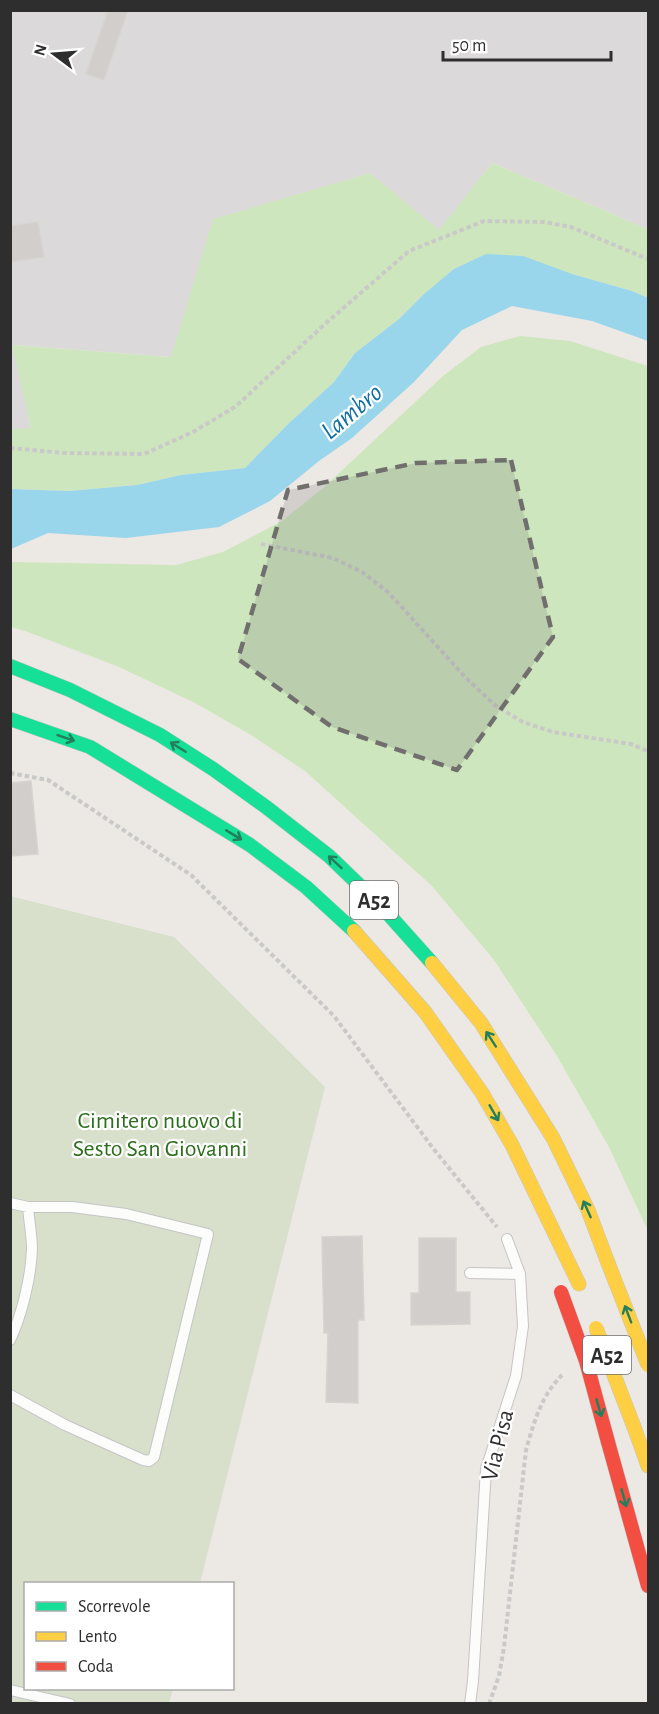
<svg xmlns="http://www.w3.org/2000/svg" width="659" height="1714" font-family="'Alegreya Sans',sans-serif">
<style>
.industrial{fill:#dcd9db}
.green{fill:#cee6be}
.cemetery{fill:#d8e0cc}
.water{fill:#99d6ec}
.building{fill:#d1cecb;stroke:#d7d4d0;stroke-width:1.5}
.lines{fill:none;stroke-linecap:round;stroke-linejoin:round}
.lane-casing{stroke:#c5c4c5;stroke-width:12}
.fast-casing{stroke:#c6c5c4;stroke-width:15}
.slow-casing{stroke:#c6c5c4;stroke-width:15}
.jam-casing{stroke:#c6c5c4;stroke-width:15}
.path{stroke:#c9c9c8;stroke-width:4;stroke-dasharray:4.5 3;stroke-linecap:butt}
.lane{stroke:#fcfcfb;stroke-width:10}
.fast{stroke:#16e098;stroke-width:14}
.slow{stroke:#ffcf43;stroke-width:14}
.jam{stroke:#f24e42;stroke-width:14}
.slow-bridge-casing{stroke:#c6c5c4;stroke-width:15;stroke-linecap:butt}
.jam-bridge-casing{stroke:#c6c5c4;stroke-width:15;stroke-linecap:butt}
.slow-bridge{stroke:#ffcf43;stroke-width:14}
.jam-bridge{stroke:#f24e42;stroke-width:14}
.oneway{stroke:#237e5e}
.marked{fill:#706f6e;fill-opacity:0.2;stroke:#706f6e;stroke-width:4.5;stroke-dasharray:12 8;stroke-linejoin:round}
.labels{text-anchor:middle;stroke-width:4.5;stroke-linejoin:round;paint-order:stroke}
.shield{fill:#fff;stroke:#6d6d6d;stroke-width:1.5}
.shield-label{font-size:22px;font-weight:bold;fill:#2e2e2e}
.park-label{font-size:24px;fill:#2c6e1b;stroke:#fff}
.street-label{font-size:24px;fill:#2e2e2e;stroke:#fff}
.water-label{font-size:26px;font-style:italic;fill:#0d6fa3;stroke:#fff}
</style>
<rect width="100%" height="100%" fill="#ece8e4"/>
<!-- industrial -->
<path class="industrial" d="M10,11H648V229L492,163L439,231L370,173L214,219L171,357L13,345L31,429H11Z"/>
<!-- green -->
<path class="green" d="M492,163L648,229V298L632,291L572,274L424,294L399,319L355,353L334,382L287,425L245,468L181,475L137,485L69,491L11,489V429L31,428L12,345L171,357L213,219L370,173L439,230Z
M520,336L570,341L648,366V1231L609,1147L557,1056L494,960L432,886L305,771L251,735L195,703L119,667L28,632L11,627V562L176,565L223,552L282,521L322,489L443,376L481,347Z"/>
<!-- cemetery -->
<path class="cemetery" d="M10,896L174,937L325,1087L200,1583L26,1584V1688L173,1689L169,1703H11Z"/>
<!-- water -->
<path class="water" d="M486,254L523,256L572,274L632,291L648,298V341L592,321L512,306L462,330L414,382L352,438L319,461L270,501L219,527L126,538L48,533L11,549V489L69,491L137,485L181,475L245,468L287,425L334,382L355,353L399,319L424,294L454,269Z"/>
<!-- building -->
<path class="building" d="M108,10H128L104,80L86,74Z
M38,222L44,257L10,262V226Z
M31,781L38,854L10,856V783Z
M362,1236L364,1320H358V1403L326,1402L328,1333H324L322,1237Z
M419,1238H456V1292H470V1324L411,1325V1293H419Z"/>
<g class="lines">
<!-- lane casing -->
<g class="lane-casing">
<path id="lane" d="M10,1203L28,1207H72L126,1214L208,1234L154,1457L149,1461L143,1460L65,1425L10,1395
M507,1239L520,1274
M470,1273L520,1274L523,1326L516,1376L486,1469L473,1681L470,1704
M10,1340C22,1315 31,1277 32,1249C32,1235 29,1221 28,1207
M10,1690L70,1704"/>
</g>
<!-- fast casing -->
<g class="fast-casing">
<path id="fast" d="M10,666L70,690L160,735L213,769L266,807L329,856L382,907L432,963
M10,719L90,747L250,845L306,887L354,931"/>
</g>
<!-- slow casing -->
<g class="slow-casing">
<path id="slow" d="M354,931L425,1012L482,1093L512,1145L579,1284
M432,963L481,1023L553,1138L588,1210L608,1263
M634,1427L648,1466"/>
</g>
<!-- jam casing -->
<g class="jam-casing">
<path id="jam" d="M608,1442L648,1586"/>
</g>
<!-- path -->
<path class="path" d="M10,448L64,453L144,454L193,432L235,407L325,324L409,251L484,221L544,222L571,227L648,259
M261,544L333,558L362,572L388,592L466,678L496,706L523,722L553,732L631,744L648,751
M10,773L48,780L191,875L334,1016L436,1152L497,1227
M489,1704L499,1676L504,1647L526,1450C534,1422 541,1396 562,1375"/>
<!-- lane -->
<use href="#lane" class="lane"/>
<!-- fast -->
<use href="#fast" class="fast"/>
<!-- slow -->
<use href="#slow" class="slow"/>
<!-- jam -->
<use href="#jam" class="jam"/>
<!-- slow-bridge casing -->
<g class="slow-bridge-casing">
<path id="slow-bridge" d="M608,1263L648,1365
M596,1328L634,1427"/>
</g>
<!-- jam-bridge casing -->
<g class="jam-bridge-casing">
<path id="jam-bridge" d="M561,1292L586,1361L608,1442"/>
</g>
<!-- slow-bridge -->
<use href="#slow-bridge" class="slow-bridge"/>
<!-- jam-bridge -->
<use href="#jam-bridge" class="jam-bridge"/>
</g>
<!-- one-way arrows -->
<defs><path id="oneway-shaft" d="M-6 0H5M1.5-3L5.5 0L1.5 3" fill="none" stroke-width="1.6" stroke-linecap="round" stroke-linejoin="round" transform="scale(1.5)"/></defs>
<g class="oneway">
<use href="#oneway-shaft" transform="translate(66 738) rotate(19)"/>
<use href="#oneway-shaft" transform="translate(178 747) rotate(-148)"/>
<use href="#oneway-shaft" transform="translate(234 835) rotate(31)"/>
<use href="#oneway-shaft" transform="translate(335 862) rotate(-137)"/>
<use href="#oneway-shaft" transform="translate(491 1039) rotate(-123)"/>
<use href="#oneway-shaft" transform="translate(494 1113) rotate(60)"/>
<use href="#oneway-shaft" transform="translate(587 1209) rotate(-114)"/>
<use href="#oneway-shaft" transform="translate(628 1314) rotate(-111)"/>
<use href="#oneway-shaft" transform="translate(599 1408) rotate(74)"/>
<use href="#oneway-shaft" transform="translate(624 1498) rotate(74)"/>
</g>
<!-- marked area -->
<path class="marked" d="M511,460L553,637L457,770L332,727L238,659L288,490L416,463Z"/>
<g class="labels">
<!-- shield labels -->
<g class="shield">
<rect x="350" y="881" width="48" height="38" rx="4.5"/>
<rect x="583" y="1336" width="48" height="38" rx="4.5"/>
</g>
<g class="shield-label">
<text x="374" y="908">A52</text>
<text x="607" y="1363">A52</text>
</g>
<!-- park labels -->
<g class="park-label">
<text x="160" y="1128">Cimitero nuovo di<tspan x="160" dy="28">Sesto San Giovanni</tspan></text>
</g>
<!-- street labels -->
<g class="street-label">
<text transform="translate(497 1445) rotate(-76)" y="8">Via Pisa</text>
</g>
<!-- water labels -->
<g class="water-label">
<text transform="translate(351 411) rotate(-40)" y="9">Lambro</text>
</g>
</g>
<!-- border -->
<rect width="659" height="1714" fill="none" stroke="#2e2e2e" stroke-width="24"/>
<!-- legend -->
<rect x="24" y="1582" width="210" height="108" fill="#ffffff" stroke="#ababab" stroke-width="1.5"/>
<rect x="36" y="1602" width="30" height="9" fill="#16e098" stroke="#ababab" stroke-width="1.5"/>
<text x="78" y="1612" font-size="18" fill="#2e2e2e">Scorrevole</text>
<rect x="36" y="1632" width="30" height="9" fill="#ffcf43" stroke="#ababab" stroke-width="1.5"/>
<text x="78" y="1642" font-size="18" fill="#2e2e2e">Lento</text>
<rect x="36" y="1662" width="30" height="9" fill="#f24e42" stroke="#ababab" stroke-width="1.5"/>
<text x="78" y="1672" font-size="18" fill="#2e2e2e">Coda</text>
<!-- north arrow -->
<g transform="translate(54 54) rotate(286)" stroke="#ffffff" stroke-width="4.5" paint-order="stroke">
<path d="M0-4.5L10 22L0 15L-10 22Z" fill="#2e2e2e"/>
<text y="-9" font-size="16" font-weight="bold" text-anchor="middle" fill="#2e2e2e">N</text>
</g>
<!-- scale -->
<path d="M443 51v9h168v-9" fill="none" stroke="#2e2e2e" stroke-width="3"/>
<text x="452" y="51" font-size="18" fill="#2e2e2e" stroke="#ffffff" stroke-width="4.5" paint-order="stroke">50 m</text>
</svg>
